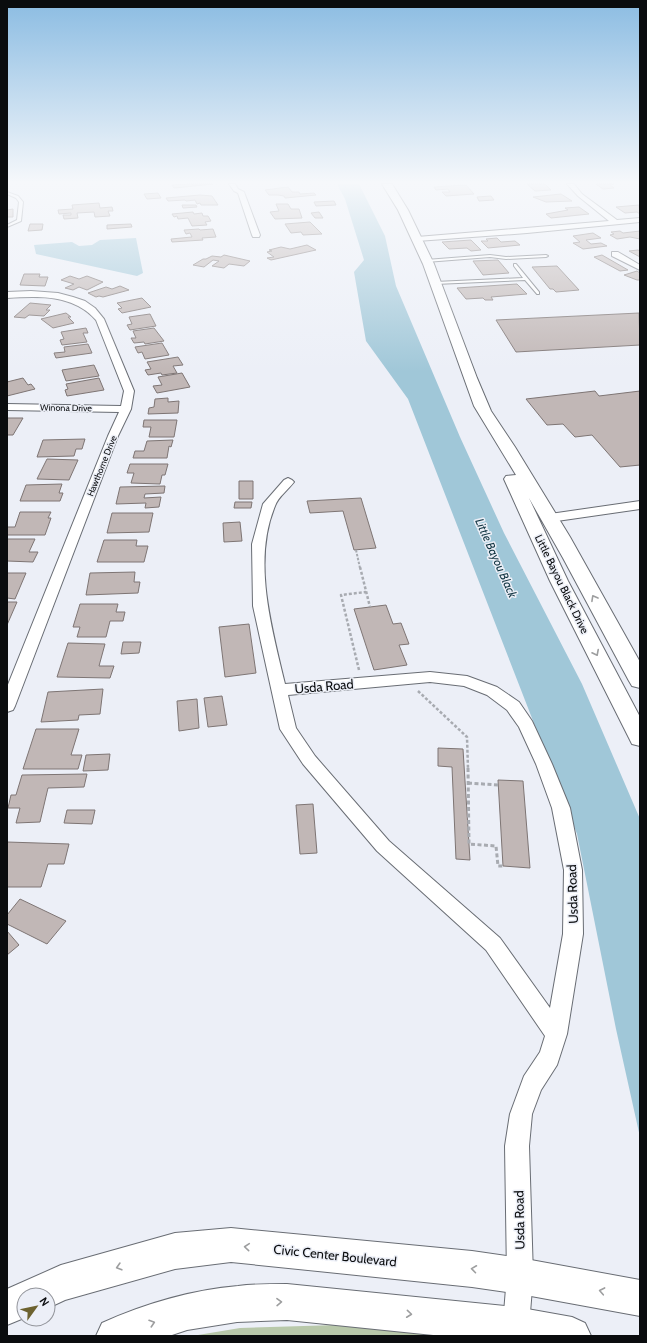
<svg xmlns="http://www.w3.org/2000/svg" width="647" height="1343" font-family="Cabin,sans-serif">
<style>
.green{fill:#b8c8aa}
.water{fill:#a0c7d8}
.building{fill:#c1b7b6;stroke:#7e7574}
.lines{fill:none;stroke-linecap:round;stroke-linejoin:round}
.lane-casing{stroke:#696d74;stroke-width:2}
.street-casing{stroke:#696d74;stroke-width:2}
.secondary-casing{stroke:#696d74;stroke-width:2}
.path-far2{stroke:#a8abb1;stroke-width:2;stroke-dasharray:2.5 1.5;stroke-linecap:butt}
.path-far1{stroke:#a8abb1;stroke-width:2.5;stroke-dasharray:3 2;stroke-linecap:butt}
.path{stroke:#a8abb1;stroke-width:3;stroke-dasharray:4 2.5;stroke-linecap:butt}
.lane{fill:#fff;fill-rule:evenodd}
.street{fill:#fff;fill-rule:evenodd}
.secondary{fill:#fff;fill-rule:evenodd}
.oneway{stroke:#9d9e9f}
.labels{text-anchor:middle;stroke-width:3;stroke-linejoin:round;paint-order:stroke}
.far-street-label{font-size:9px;fill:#0a0c0e;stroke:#eceff7}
.street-label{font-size:11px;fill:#0a0c0e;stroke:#eceff7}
.water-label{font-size:12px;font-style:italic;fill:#0e323f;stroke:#eceff7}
.near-street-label{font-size:13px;fill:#0a0c0e;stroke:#eceff7}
</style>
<rect width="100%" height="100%" fill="#eceff7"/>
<!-- green -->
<path class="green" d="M370,1324L441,1336H192L240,1328Z"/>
<!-- water -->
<path class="water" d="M337,184H359L385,236L396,286L460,437L504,533L582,684L640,819V1137L616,1029L577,834L408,399L366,341L354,272L364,260L345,199Z
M136,238L143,273L137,276L36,254L34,245L72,242L79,246L92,245L100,240Z"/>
<!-- building -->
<path class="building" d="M187,184H213L174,188L172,185Z
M527,184H545L551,190L535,191Z
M596,184H614H609L614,188L603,189Z
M466,185L474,194L446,196L442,192H450L448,189L436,190L434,187Z
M288,187L292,192H299L300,194L314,193L316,195L285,198L284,196L278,195H269L265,190Z
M158,193L161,198L147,199L144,194Z
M561,194L572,201L546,202L533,197Z
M200,195L212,196L218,205H201L200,203L197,204L195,200L186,201L185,200L168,201L166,198Z
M491,196L494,200L479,201L477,197Z
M334,201L336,205L316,206L314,202Z
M99,203L100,208L112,207L113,211H108L110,216L95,217L94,212L77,213L78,218L64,219L63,215H71V213L59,214L58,210L73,209L72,205Z
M276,204H288L291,209H299L302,218L275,219L270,212L279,211Z
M182,205H196L197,207L183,208Z
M639,205L640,214L637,212L625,213L616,207Z
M579,207L589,214L551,218L546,214L568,210L565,208Z
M13,209V217H7V210Z
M193,212L194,214L202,213L203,216H208L211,221L205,222L207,225L192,226L188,218L178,219L177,216L174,217L172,214Z
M319,212L323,218H315L311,213Z
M310,222L322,234L303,235L301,232L291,233L285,224Z
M30,224H43L42,230L28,231Z
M131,224L132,227L107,229V225Z
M199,229L200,230L213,229L216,237L202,238L203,240L172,242L171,239L192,237L190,233L186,234L184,230Z
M620,231L623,233L640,231V239L630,237L617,239L610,235L614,234L611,232Z
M593,233L601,238L586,240L591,244L601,243L607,246L583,249L573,243L580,242L573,236Z
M497,238L501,242L515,241L520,245L488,248L481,241H488L486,239Z
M471,240L481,250L471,251L467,248L449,249L442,242Z
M307,245L316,250L271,260L267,258L274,257L267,252L272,251L269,250L281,247L290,249Z
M638,250L640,251V257L629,251Z
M224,255L250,261L244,266L229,264L224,268L212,266L219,261L213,260L204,267L193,265L203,259H206L212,256L221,257Z
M602,255L628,270L620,271L594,257Z
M498,260L509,273L483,275L473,261Z
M557,266L579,290L556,292L553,289H550L532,267Z
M637,271L640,273V280H637L624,275Z
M24,274H40L39,277H48L45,286L20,285Z
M70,276L79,279L87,276L103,282L87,290L79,287L73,290L65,288L74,284L61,280Z
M517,284L527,294L491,297L493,300H485L483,298L466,299L457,288Z
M120,286L129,290L103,297L99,296L96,297L88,293L106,287L112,289Z
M142,298L151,307L122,313L118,309L122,308L117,303Z
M30,303L51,305L46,310H50L44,316L29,315L25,318L14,317Z
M66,313L71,317H68L74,323L53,328L41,319Z
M639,313L640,345L516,352L496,320Z
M150,314L156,326L130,330L127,325L132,324L129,317Z
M86,328L88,333H83L87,342L62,345L60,340L64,339L61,332Z
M154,328L164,341L145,344L144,342L134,343L131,338H136L133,331Z
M162,343L169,355L145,359L142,352L138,353L135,347Z
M88,344L92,353L56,358L54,353L65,352L64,347Z
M178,357L183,365L173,366L177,373L162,375L161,373L148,375L145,370L151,369L147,362Z
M94,365L99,376L66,381L62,370Z
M182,373L190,387L157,393L153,386L162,385L158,377Z
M23,378L28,385L31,384L35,389L7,396V382Z
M99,378L104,390L67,396L65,390L68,389L66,384Z
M595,391L599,396L640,391V465L620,467L592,435L575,437L563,424L547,425L526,399Z
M168,398V402L179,401L178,413L148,414L149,408L154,407L155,399Z
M7,418H23L13,435H7Z
M144,420H177L174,437H149L151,427H143Z
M85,439L82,449H76L74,456L37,457L43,440Z
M173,440L171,447L169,446L167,458H133L135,451H144L147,441Z
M47,459L78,460L69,480L37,479Z
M130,464H168L165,475H162L160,484L131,483L134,473H127Z
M239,481H253V499H239Z
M62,484L59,493H63L60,501H20L26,485Z
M165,486L164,493L145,494L144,498L161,497L159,507L145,508L146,503L116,504L120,487Z
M361,498L376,548L354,550L343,511L310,513L307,501Z
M235,502H252L251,508H234Z
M20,512H51L48,518H51L45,535H7V527H15Z
M112,513H153L149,532L107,533Z
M240,522L242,541L224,542L223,523Z
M7,539H35L29,552H38L33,562L7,561Z
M104,540H137L136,546H148L144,562H97Z
M135,572L134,582H140L138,593L86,595L90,573Z
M7,573H26L15,599L7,598Z
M7,602H17L7,625Z
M80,604H118L116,612H125L123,621H110L106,637H77L80,627H73Z
M386,605L393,624L401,623L409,644L399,645L407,665L374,670L354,609Z
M249,624L256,673L225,677L219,627Z
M123,642H141L139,653L121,654Z
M68,643L105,644L99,666H114L110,678L57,677Z
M103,689L100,714L79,715L78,720L41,722L48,692Z
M222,696L227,725L208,727L204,698Z
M197,699L199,728L179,731L177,701Z
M36,729H79L71,755H82L78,769H23Z
M438,748L463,749L470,860L456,859L452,767L438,766Z
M110,754L108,770L83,771L86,755Z
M87,774L84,787L48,788L40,822L16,823L20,808H8L11,795H16L22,775Z
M498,780L523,781L530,868L503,866Z
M313,804L317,853L300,854L296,805Z
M67,810H95L92,824L64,823Z
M7,842L69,844L64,864H48L41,887H7Z
M20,899L66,921L47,944L7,924V915Z
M7,931L19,945L7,955Z"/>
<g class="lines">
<!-- lane casing -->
<g class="lane-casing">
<path id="lane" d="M7,192L18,196L23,202L21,221L7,227V225L17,220L19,202L16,198L7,194Z
M490,255L506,257L546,255L548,256L546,257L506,259L490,257L426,262L424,261L426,260Z
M514,264H516L539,292V294H537L525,280L435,284L433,283L435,282L523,278L514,266Z"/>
</g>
<!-- street casing -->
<g class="street-casing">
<path id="street" d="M229,184H235L238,189L244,192L260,235L259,237H253L252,235L238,193L234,191Z
M567,184H574L582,194L617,220L640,218V222L527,233L417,241L413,239L417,237L609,221L578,196Z
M612,252H618L640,265V270L612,256Z
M31,291L58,293L73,297L85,301L95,308L104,319L134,391L131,409L118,436L15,706L13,710L7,712V687L108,436L119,412L7,410V404L121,406L124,391L96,320C73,294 39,296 7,298V292Z
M288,478L292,480L294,482C288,490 278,497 275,506C252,561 272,629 285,684L430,672L467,676L497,687L519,702L532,721L552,764L570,808L582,870L583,934L567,1034L557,1065L541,1090L532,1114L529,1146L533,1276L529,1325L525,1334C519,1337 513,1337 507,1334L503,1325L507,1276L505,1146L510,1114L524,1076L540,1052L545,1036L486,950L377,851L303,764L280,729L253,606L252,544L263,504L284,480ZM430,682L464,686L487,695L507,710L519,727L536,764L552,808L564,870L563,934L550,1008L500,938L389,841L315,756L296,728L288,695Z
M640,501V509L550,522L546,521L544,518L546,515L550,514Z"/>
</g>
<!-- secondary casing -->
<g class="secondary-casing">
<path id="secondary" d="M382,184H392L408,210L434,264L477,378L491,411L515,447L570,537L640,662V688L632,686L629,681L563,558L529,498L568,581L640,717V746L632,744L629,738L550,581L504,479L506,476L516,475L474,406L423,264L398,210Z
M231,1228L472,1251L520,1258L640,1280V1316L520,1294L472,1287L231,1262L175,1269L65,1300L48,1308V1295H24V1318L7,1325V1289L61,1265L175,1233Z
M287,1284L516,1307L572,1317L585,1323L591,1336H443L287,1320L237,1322L187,1330L169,1336H96L102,1323C144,1304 191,1290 238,1286C254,1284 271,1284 287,1284Z"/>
</g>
<!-- path-far2 -->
<path class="path-far2" d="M356,550L360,568"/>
<!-- path-far1 -->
<path class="path-far1" d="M360,567L370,607
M359,670L341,595L366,592
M418,691L467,737L468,769"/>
<!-- path -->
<path class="path" d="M468,768L469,844L496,846L498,866H503
M468,783L498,785"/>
<!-- lane -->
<use href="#lane" class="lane"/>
<!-- street -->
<use href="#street" class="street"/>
<!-- secondary -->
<use href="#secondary" class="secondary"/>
</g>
<!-- one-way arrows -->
<defs><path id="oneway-chevron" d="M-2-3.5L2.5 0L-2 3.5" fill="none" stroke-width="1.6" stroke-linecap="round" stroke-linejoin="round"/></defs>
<g class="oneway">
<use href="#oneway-chevron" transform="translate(594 598) rotate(-119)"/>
<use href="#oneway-chevron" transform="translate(596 653) rotate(63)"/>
<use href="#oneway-chevron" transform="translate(247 1247) rotate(-175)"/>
<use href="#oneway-chevron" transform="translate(119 1267) rotate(164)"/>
<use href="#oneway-chevron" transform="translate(474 1269) rotate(-172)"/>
<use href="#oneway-chevron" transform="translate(602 1291) rotate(-169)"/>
<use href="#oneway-chevron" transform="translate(279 1302) rotate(-1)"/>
<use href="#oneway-chevron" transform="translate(409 1314) rotate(6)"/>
<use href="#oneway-chevron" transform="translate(152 1323) rotate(-18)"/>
</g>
<!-- sky -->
<linearGradient id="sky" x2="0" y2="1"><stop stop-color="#8bbce2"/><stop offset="0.49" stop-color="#f6f8fb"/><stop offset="1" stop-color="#f6f8fb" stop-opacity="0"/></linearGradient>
<rect width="647" height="372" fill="url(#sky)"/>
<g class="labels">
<!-- far-street labels -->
<g class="far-street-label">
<text transform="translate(66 408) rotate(1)" y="3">Winona Drive</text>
<text transform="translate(102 466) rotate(-68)" y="3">Hawthorne Drive</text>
</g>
<!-- street labels -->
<g class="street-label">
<text transform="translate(562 584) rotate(64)" y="4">Little Bayou Black Drive</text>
</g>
<!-- water labels -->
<g class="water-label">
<text transform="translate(496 558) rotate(66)" y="4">Little Bayou Black</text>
</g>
<!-- near-street labels -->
<g class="near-street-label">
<text transform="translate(324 686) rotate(-5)" y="5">Usda Road</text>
<text transform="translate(572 894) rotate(-92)" y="5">Usda Road</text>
<text transform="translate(519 1220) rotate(-91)" y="5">Usda Road</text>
<text transform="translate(335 1255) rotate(6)" y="5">Civic Center Boulevard</text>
</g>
</g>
<!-- border -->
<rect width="647" height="1343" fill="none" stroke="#0a0c0e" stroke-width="16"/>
<!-- north arrow -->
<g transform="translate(36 1307) rotate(57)"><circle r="19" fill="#eceff7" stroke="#92949a"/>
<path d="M0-3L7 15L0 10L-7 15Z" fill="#6d622f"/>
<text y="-6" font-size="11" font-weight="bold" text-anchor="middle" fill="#0a0c0e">N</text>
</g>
</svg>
